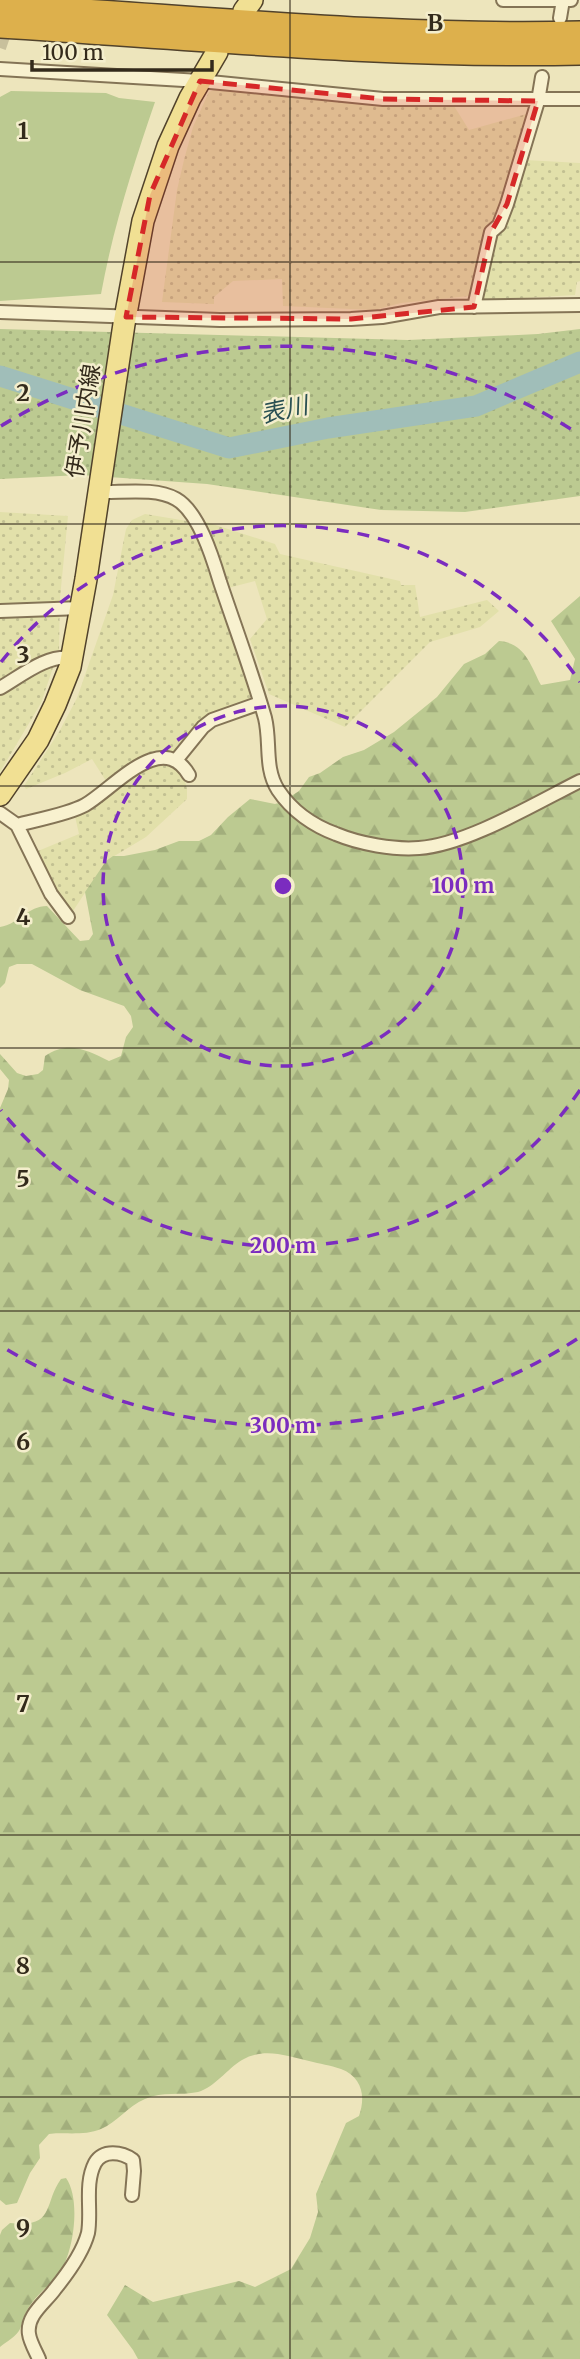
<svg xmlns="http://www.w3.org/2000/svg" width="580" height="2359" font-family="Merriweather,'Noto Sans JP',serif">
<style>
.farmland{fill:url(#farmland-dots)}
.grass{fill:url(#grass-dots)}
.forest{fill:url(#forest-firs)}
.park{fill:#bcca91}
.lines{fill:none;stroke-linecap:round;stroke-linejoin:round}
.river{stroke:#a0beb9;stroke-width:21}
.minor-tunnel{stroke:#c8c09c;stroke-width:12;stroke-dasharray:12 6;stroke-linecap:butt}
.minor-casing{stroke:#847456;stroke-width:16}
.primary-casing{stroke:#51422b;stroke-width:24}
.motorway-casing{stroke:#51422b;stroke-width:26}
.minor{stroke:#f8f1cf;stroke-width:12}
.primary{stroke:#f1e093;stroke-width:21}
.motorway{stroke:#ddb04c;stroke-width:23}
.marked{fill:#d62828;fill-opacity:0.2;stroke:#d62828;stroke-width:5;stroke-dasharray:14 9;stroke-linejoin:round}
.grid{fill:none;stroke:#332a1b;stroke-width:2;stroke-opacity:0.55}
.ring{fill:none;stroke:#7b2cbf;stroke-width:3.5;stroke-dasharray:12 9}
.labels{text-anchor:middle;stroke-width:5;stroke-linejoin:round;paint-order:stroke}
.street-label{font-size:23px;fill:#332a1b;stroke:#f4eecc}
.water-label{font-size:24px;font-style:italic;fill:#2a5053;stroke:#f4eecc}
.grid-label{font-size:23px;text-anchor:middle;font-weight:bold;fill:#332a1b;stroke:#f4eecc;stroke-width:5;stroke-linejoin:round;paint-order:stroke}
.centre{fill:#7b2cbf;stroke:#f4eecc;stroke-width:3.5}
.ring-label{font-size:21px;text-anchor:middle;font-weight:bold;fill:#7b2cbf;stroke:#f4eecc;stroke-width:5;stroke-linejoin:round;paint-order:stroke}
</style>
<defs>
<pattern id="farmland-dots" width="8" height="8" patternUnits="userSpaceOnUse" patternTransform="scale(1.75)"><rect width="8" height="8" fill="#e2e0aa"/><path d="M2 2h.1M6 6h.1" fill="none" stroke="#c2c092" stroke-width="1.8" stroke-linecap="round"/></pattern>
<pattern id="grass-dots" width="8" height="8" patternUnits="userSpaceOnUse" patternTransform="scale(1.75)"><rect width="8" height="8" fill="#bcca91"/><path d="M2 2h.1M6 6h.1" fill="none" stroke="#a2ae7c" stroke-width="1.8" stroke-linecap="round"/></pattern>
<pattern id="forest-firs" width="22" height="20" patternUnits="userSpaceOnUse" patternTransform="scale(1.75)"><rect width="22" height="20" fill="#bcca91"/><path d="M5 1l3.5 6h-7zM16 11l3.5 6h-7z" fill="#a2ae7c"/></pattern>
</defs>
<rect width="100%" height="100%" fill="#ede5bc"/>
<!-- farmland -->
<path class="farmland" d="M216,89L362,104L454,106L469,130L530,113L469,296L401,303L374,310L283,306L282,279L233,281L214,297V304L162,302L177,190L184,160L193,127L203,105L209,92Z
M525,160L580,163V281L577,282L575,295L483,300L480,297L492,239Z
M0,512L68,516L60,598L59,650L41,703L0,772Z
M145,514L187,521L194,531L208,559L251,699L211,713L201,719L175,751L153,755L106,781L92,759L65,773L26,789L24,786L59,732L77,698L113,595L126,529L132,520Z
M200,520L275,544L280,554L400,581L401,585H415L420,617L487,600L499,611L480,627L430,642L345,727L269,694L250,639L267,619L255,581L228,588Z
M155,763H173L184,777L187,789V799L146,837L106,861L73,911L55,891L38,851L79,834L74,812L135,772Z"/>
<!-- grass -->
<path class="grass" d="M0,329L408,340L538,334L580,329V496L465,512L381,510L207,484L81,475L0,479Z"/>
<!-- forest -->
<path class="forest" d="M580,596V2359H138L133,2350L107,2315L125,2285L153,2302L239,2281L255,2287L291,2269L310,2238L318,2212L316,2194L346,2123L359,2116C366,2096 362,2077 341,2069C330,2065 320,2064 309,2061C287,2056 264,2047 242,2060C227,2069 215,2087 198,2092C180,2096 163,2091 145,2099C128,2106 116,2123 101,2129C85,2136 66,2132 49,2134L39,2145L40,2158L30,2173L17,2203L6,2205L0,2200V1108L8,1089L9,1080L0,1069V1054L17,1073L26,1076L38,1074L43,1070L45,1056C68,1040 87,1050 109,1061L121,1056L126,1037L133,1027L131,1016L124,1006L80,990L32,964H17L9,967L5,983L0,988V927C19,924 28,906 47,906L80,941L89,940L93,934L85,892L106,861L113,856H124L155,850L179,841H199L211,835L228,817L250,799L275,804L282,802L299,791L309,777L320,773L343,757L364,750L394,732L437,697L464,664L485,654L499,641C525,643 530,664 541,685L570,680L575,659L551,621Z
M66,2178C81,2199 74,2251 60,2272C53,2283 39,2292 31,2304C25,2312 23,2320 20,2329C17,2336 6,2342 0,2347V2235L2,2230L10,2223C56,2228 43,2204 61,2179Z"/>
<!-- park -->
<path class="park" d="M11,91L106,93L119,98L155,102C133,166 113,228 101,294L0,301V97Z"/>
<g class="lines">
<!-- river -->
<path class="river" d="M0,376L229,448L328,428L476,406L580,362"/>
<!-- minor-tunnel -->
<path class="minor-tunnel" d="M0,48L9,22"/>
<!-- minor casing -->
<g class="minor-casing">
<path id="minor" d="M503,0H571
M560,18L563,0
M0,69L200,81L383,99H580
M474,307L491,232L499,225L507,204L538,101L542,77
M0,312L220,320L351,319L382,317L439,307L580,305
M98,492C121,493 155,487 176,499C199,512 213,559 220,582C235,627 252,672 265,718C271,742 264,768 278,790C292,811 314,826 336,834C360,844 394,850 419,848C466,845 536,803 580,781
M0,611L81,608
M0,688C21,676 47,654 72,658
M177,759L203,727L212,720L260,703
M0,813L17,825L51,894L68,917
M17,825C36,820 69,814 85,805C114,788 162,729 189,775
M39,2359C36,2352 30,2342 29,2334C26,2315 46,2302 55,2289C68,2273 83,2252 88,2233C92,2211 84,2184 95,2163C103,2149 122,2152 133,2160L134,2171L132,2195"/>
</g>
<!-- primary casing -->
<g class="primary-casing">
<path id="primary" d="M244,11L252,0
M0,795L38,740L55,705L70,667L86,579L124,324L143,221L168,146L190,98L217,52"/>
</g>
<!-- motorway casing -->
<g class="motorway-casing">
<path id="motorway" d="M0,6C193,16 386,38 580,33
M0,26C193,38 386,57 580,53"/>
</g>
<!-- minor -->
<use href="#minor" class="minor"/>
<!-- primary -->
<use href="#primary" class="primary"/>
<!-- motorway -->
<use href="#motorway" class="motorway"/>
</g>
<!-- marked area -->
<path class="marked" d="M200,81L383,99L538,101L507,204L491,232L474,307L351,319L126,317L150,195Z"/>
<!-- grid -->
<path class="grid" d="M290,0V2359M0,262H580M0,524H580M0,786H580M0,1048H580M0,1311H580M0,1573H580M0,1835H580M0,2097H580"/>
<!-- distance rings -->
<g class="ring">
<circle cx="283" cy="886" r="180"/>
<path d="M580 1090A360 360 0 0 1 1 1110M1 662A360 360 0 0 1 580 682"/>
<path d="M577 1339A540 540 0 0 1 1 1346M1 426A540 540 0 0 1 577 433"/>
</g>
<g class="labels">
<!-- street labels -->
<g class="street-label">
<text transform="translate(83 421) rotate(-81)" y="8">伊予川内線</text>
</g>
<!-- water labels -->
<g class="water-label">
<text transform="translate(284 410) rotate(-12)" y="8">表川</text>
</g>
</g>
<g class="grid-label">
<text x="435" y="31">B</text>
<text x="23" y="139">1</text>
<text x="23" y="401">2</text>
<text x="23" y="663">3</text>
<text x="23" y="925">4</text>
<text x="23" y="1187">5</text>
<text x="23" y="1450">6</text>
<text x="23" y="1712">7</text>
<text x="23" y="1974">8</text>
<text x="23" y="2236">9</text>
</g>
<circle cx="283" cy="886" r="10" class="centre"/>
<g class="ring-label">
<text x="463" y="893">100 m</text>
<text x="283" y="1253">200 m</text>
<text x="283" y="1433">300 m</text>
</g>
<!-- scale -->
<path d="M32 60v10h180v-10" fill="none" stroke="#332a1b" stroke-width="3.5"/>
<text x="42" y="60" font-size="21" fill="#332a1b" stroke="#f4eecc" stroke-width="5" paint-order="stroke">100 m</text>
</svg>
